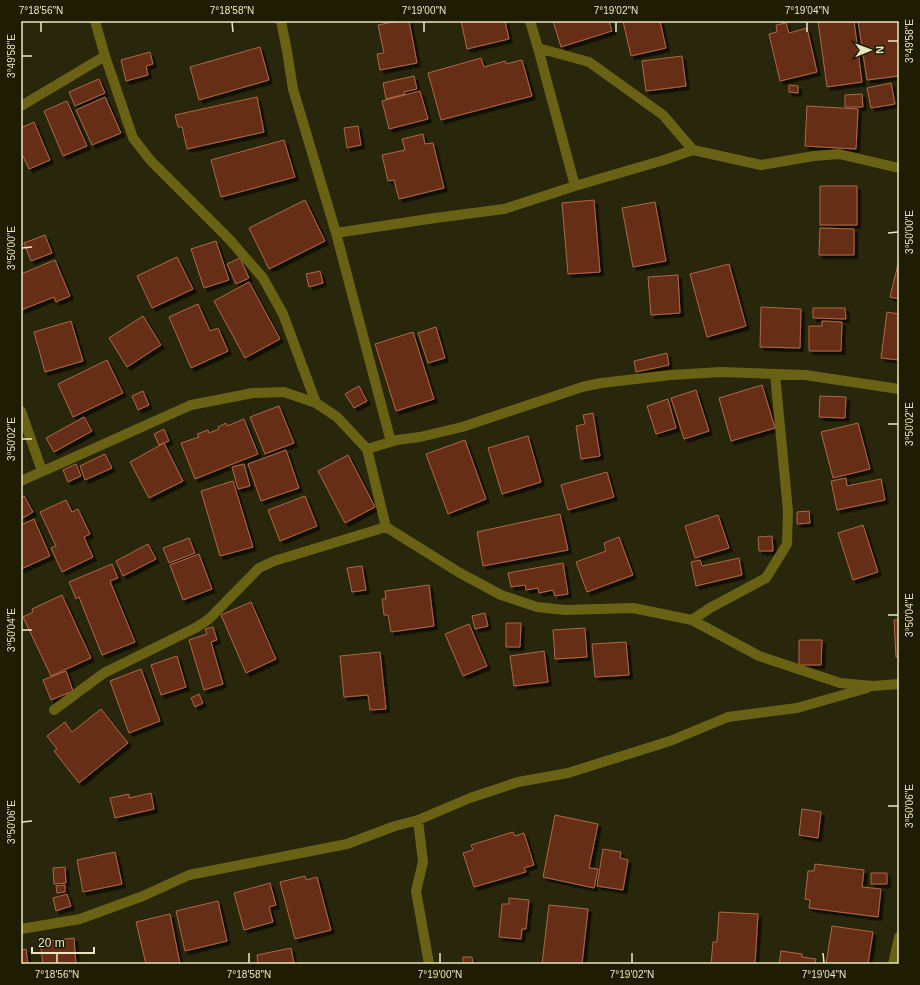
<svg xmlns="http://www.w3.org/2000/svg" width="920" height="985" font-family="Arial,sans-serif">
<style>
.building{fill:#662e13;stroke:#b06747;filter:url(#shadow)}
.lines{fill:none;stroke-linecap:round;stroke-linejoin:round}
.minor{stroke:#696215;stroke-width:10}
.ticks{fill:none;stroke:#eae7bf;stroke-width:1.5}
.neatline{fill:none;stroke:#eae7bf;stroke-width:1.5}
.ticks-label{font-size:10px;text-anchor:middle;fill:#eae7bf}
</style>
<defs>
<filter id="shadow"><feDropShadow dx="3.5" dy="3.5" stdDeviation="0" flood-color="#0009"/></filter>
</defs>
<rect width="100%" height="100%" fill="#28260b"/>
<!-- building -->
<path class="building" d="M398,21H409L417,63L380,70L377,54L384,53L378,25Z
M461,21H505L509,39L467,49Z
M553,21H609L612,31L561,47Z
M623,21H660L666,48L631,56Z
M818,21H854L862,82L827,87Z
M858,21H899V76L867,80Z
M786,23L789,33L807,28L817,72L780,81L769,34L777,32L776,25Z
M260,47L269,80L199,100L190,67Z
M150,52L153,64L146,66L148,75L126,81L121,60Z
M682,56L686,86L646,91L642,61Z
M481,58L484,67L505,61L506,64L522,60L532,96L441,120L428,73Z
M414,76L417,89L404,92L405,94L386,99L383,83Z
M99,79L105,93L75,106L69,92Z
M891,83L895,104L871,108L867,88Z
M789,85L798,86V93L789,92Z
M420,91L428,119L389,129L382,101Z
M862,94L863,107H845V95Z
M105,97L121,133L92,145L76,110Z
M257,97L264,132L187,149L182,127H178L175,115Z
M67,101L87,146L63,156L44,111Z
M807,106L858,109L856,149L805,146Z
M34,122L50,160L29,169L21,152V128Z
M358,126L361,145L347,148L344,128Z
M423,134L425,144L433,143L444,188L399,199L394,180L388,181L382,155L405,150L402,139Z
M284,140L295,177L221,197L211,160Z
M820,186H857V225H820Z
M305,200L325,241L269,269L249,228Z
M594,200L600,272L568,274L562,203Z
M655,202L666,261L633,267L622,208Z
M820,228L854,229V255H819Z
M45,235L52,253L31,261L24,243Z
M216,241L229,280L204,288L191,249Z
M177,257L193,289L152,308L137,276Z
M240,258L249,278L236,284L227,264Z
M55,260L70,296L56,302L54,297L21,310V274Z
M899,260V299L890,297Z
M729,264L746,326L707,337L690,274Z
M320,271L323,283L309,287L306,274Z
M678,275L680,313L651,315L648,277Z
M249,282L280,339L245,358L214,301Z
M198,304L210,331L218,328L228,351L191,368L169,317Z
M761,307L801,309L800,348L760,347Z
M813,308H845L846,319L813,318Z
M887,312L899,314V360L881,358Z
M143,316L161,345L127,367L109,338Z
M71,321L83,361L45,372L34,332Z
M822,321L842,322L841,351H809V326H822Z
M436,327L445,358L428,363L418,333Z
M413,332L434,399L396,411L375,344Z
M667,353L669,365L636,372L634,361Z
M107,360L123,393L73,417L58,384Z
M762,385L775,428L731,441L719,398Z
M359,386L367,401L354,408L345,394Z
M696,390L709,431L684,439L671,398Z
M143,391L149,405L138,410L132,396Z
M820,396L846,397L845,418L819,417Z
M668,399L676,428L656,434L647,406Z
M279,406L294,443L265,454L250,417Z
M593,413L600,456L581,459L576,426L585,424L583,415Z
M84,417L92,431L54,452L46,438Z
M244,419L258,454L195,479L181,443L199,437L197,434L208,430L209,433L219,429L218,427L226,423L227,426Z
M858,423L870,469L833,478L821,432Z
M164,429L169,441L159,445L154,434Z
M528,436L541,482L502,494L488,448Z
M465,440L486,499L448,514L426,454Z
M164,443L183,481L149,498L130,462Z
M286,450L299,488L261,501L248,464Z
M105,454L112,468L85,480L80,466Z
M348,455L375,507L345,523L318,471Z
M76,464L81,476L68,482L63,470Z
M244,464L250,486L238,489L232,467Z
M607,472L614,497L568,510L561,485Z
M846,478L847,486L881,479L885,500L837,510L831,481Z
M233,481L253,547L220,556L201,491Z
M24,496L33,512L23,518L21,514V498Z
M305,496L317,526L280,541L268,510Z
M66,500L72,512L78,509L90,534L84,537L93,557L62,572L51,548L56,546L40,512Z
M809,511L810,523L797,524V512Z
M560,514L568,550L483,566L477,532Z
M718,515L729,548L695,558L685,526Z
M34,519L50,556L21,569V525Z
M863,525L878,572L853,580L838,533Z
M772,536L773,551H759L758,537Z
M619,537L633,575L587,592L576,562L606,551L604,543Z
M189,538L195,553L169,563L163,548Z
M148,544L156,559L123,576L116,561Z
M199,554L212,589L183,600L170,565Z
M739,558L742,575L696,586L691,562L700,560L702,566Z
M563,563L568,594L555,596L553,590L539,593L538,588L526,590L525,585L511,587L508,573Z
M112,564L118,578L110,581L135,642L102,655L79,597L76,599L69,582Z
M362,566L366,590L352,592L347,568Z
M429,585L434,626L391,632L388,615H384L382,599H386L385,591Z
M62,595L91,658L51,676L23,617L33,612L32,609Z
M251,602L276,659L246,673L221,615Z
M485,613L488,626L475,629L472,616Z
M894,620H899V657H896Z
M506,623H521L520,647H506Z
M469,624L487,666L463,676L445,634Z
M213,627L217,640L211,642L223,684L204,690L189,640L207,634L205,629Z
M585,628L587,657L555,659L553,630Z
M799,640H822L821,665H799Z
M626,642L629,675L595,677L592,644Z
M544,651L548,682L514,686L510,656Z
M380,652L386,709L370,710L368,695L344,697L340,656Z
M177,656L186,687L161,695L151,665Z
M141,669L160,721L129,733L110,681Z
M66,671L73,691L51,700L43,680Z
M199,694L203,703L195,707L191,698Z
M101,709L128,743L79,783L54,751L57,749L47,736L65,722L72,732Z
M151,793L154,809L115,818L110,798L129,794V798Z
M802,809L821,812L818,838L799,835Z
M555,815L598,824L589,868L598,869L594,888L543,877Z
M513,832L515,836L524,833L534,865L524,868L526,872L474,887L463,853L473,850L471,845Z
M603,849L621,852L620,858L628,860L623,890L597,886Z
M115,852L122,884L83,892L77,860Z
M815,864L864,870L862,887L881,889L878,917L809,908L810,900L805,899L808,871H814Z
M65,867L66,883L54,884L53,868Z
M871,873H887V884H871Z
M305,876L306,880L317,877L331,930L295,939L280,882Z
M270,883L276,905L269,907L273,922L244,930L234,893Z
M65,885V892L57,893L56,886Z
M67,894L71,906L56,911L53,898Z
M509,898L529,900L526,929H522L521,939L499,937L502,904H509Z
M218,901L227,941L185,951L176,911Z
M549,905L588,909L582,964H542Z
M719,912L758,914L755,964H711L713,942H717Z
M170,914L180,964H146L136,922Z
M832,926L873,932L868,964H826Z
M74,938L76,964H43L40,942Z
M291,948L294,963L258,964L257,955Z
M26,949L28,964H21V950Z
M781,951L802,954V957L816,959L815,964H779Z
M463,957H472L473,963L463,964Z"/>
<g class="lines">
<!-- minor -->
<path class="minor" d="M95,21L105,56L133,138L151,161L230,240L263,278L283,314L316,403
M281,21L287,51L293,89L336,233L391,442
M530,21L538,48L575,186
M538,48L589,62L663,115L693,150
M21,106L105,56
M336,233L435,218L504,209L575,186L664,160L693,150L761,165L814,156L839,154L899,168
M21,411L42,471
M367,449L397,440L420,437L462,427L582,387L601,383L671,375L721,372L805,375L899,389
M21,481L191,405L253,393L284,392L316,403L337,417L367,449L386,527L460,573L501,595L537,607L565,610L633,608L692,620L759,656L840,683L873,686L899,684
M692,620L710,608L766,578L787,544L788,511L775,374
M54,710L104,673L197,627L209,619L259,568L274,561L386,527
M418,820L423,862L416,891L429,964
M21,929L80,919L143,896L189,875L347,844L395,826L418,820L470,798L518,782L568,773L670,741L728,717L797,708L867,688
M893,964L899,937"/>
</g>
<!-- ticks -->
<path class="ticks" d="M41,22V32M232,22L233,32M424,22V32M616,22V32M807,22V32M888,41H898M22,56H32M888,233L898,232M22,248L32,247M888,424H898M22,439H32M888,615H898M22,630H32M888,806H898M22,822L32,821M57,953V963M249,953V963M440,953V963M632,953V963M823,953L824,963"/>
<!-- border -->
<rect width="920" height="985" fill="none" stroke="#1e1c03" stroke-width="44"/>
<!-- north arrow -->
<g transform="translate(870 50) rotate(89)" stroke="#1e1c03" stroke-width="3" paint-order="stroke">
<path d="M0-3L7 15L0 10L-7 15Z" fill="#eae7bf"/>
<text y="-6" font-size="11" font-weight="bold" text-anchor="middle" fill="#eae7bf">N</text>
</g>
<!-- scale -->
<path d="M32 947v6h62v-6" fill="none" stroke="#eae7bf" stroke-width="2"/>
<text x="38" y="947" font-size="12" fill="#eae7bf" stroke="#1e1c03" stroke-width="3" paint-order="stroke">20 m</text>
<rect x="22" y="22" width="876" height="941" class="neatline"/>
<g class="ticks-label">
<text x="41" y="14">7°18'56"N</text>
<text x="232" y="14">7°18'58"N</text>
<text x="424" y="14">7°19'00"N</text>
<text x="616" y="14">7°19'02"N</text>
<text x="807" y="14">7°19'04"N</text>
<text transform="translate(909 41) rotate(-90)" y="4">3°49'58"E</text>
<text transform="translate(11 56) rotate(-90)" y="4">3°49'58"E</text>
<text transform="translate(909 232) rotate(-90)" y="4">3°50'00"E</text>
<text transform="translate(11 248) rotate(-90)" y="4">3°50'00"E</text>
<text transform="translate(909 424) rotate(-90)" y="4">3°50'02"E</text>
<text transform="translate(11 439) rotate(-90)" y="4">3°50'02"E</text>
<text transform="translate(909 615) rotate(-90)" y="4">3°50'04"E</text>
<text transform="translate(11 630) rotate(-90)" y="4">3°50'04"E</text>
<text transform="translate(909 806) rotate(-90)" y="4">3°50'06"E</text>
<text transform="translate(11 822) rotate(-90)" y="4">3°50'06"E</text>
<text x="57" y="978">7°18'56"N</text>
<text x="249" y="978">7°18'58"N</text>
<text x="440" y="978">7°19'00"N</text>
<text x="632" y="978">7°19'02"N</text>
<text x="824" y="978">7°19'04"N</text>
</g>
</svg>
